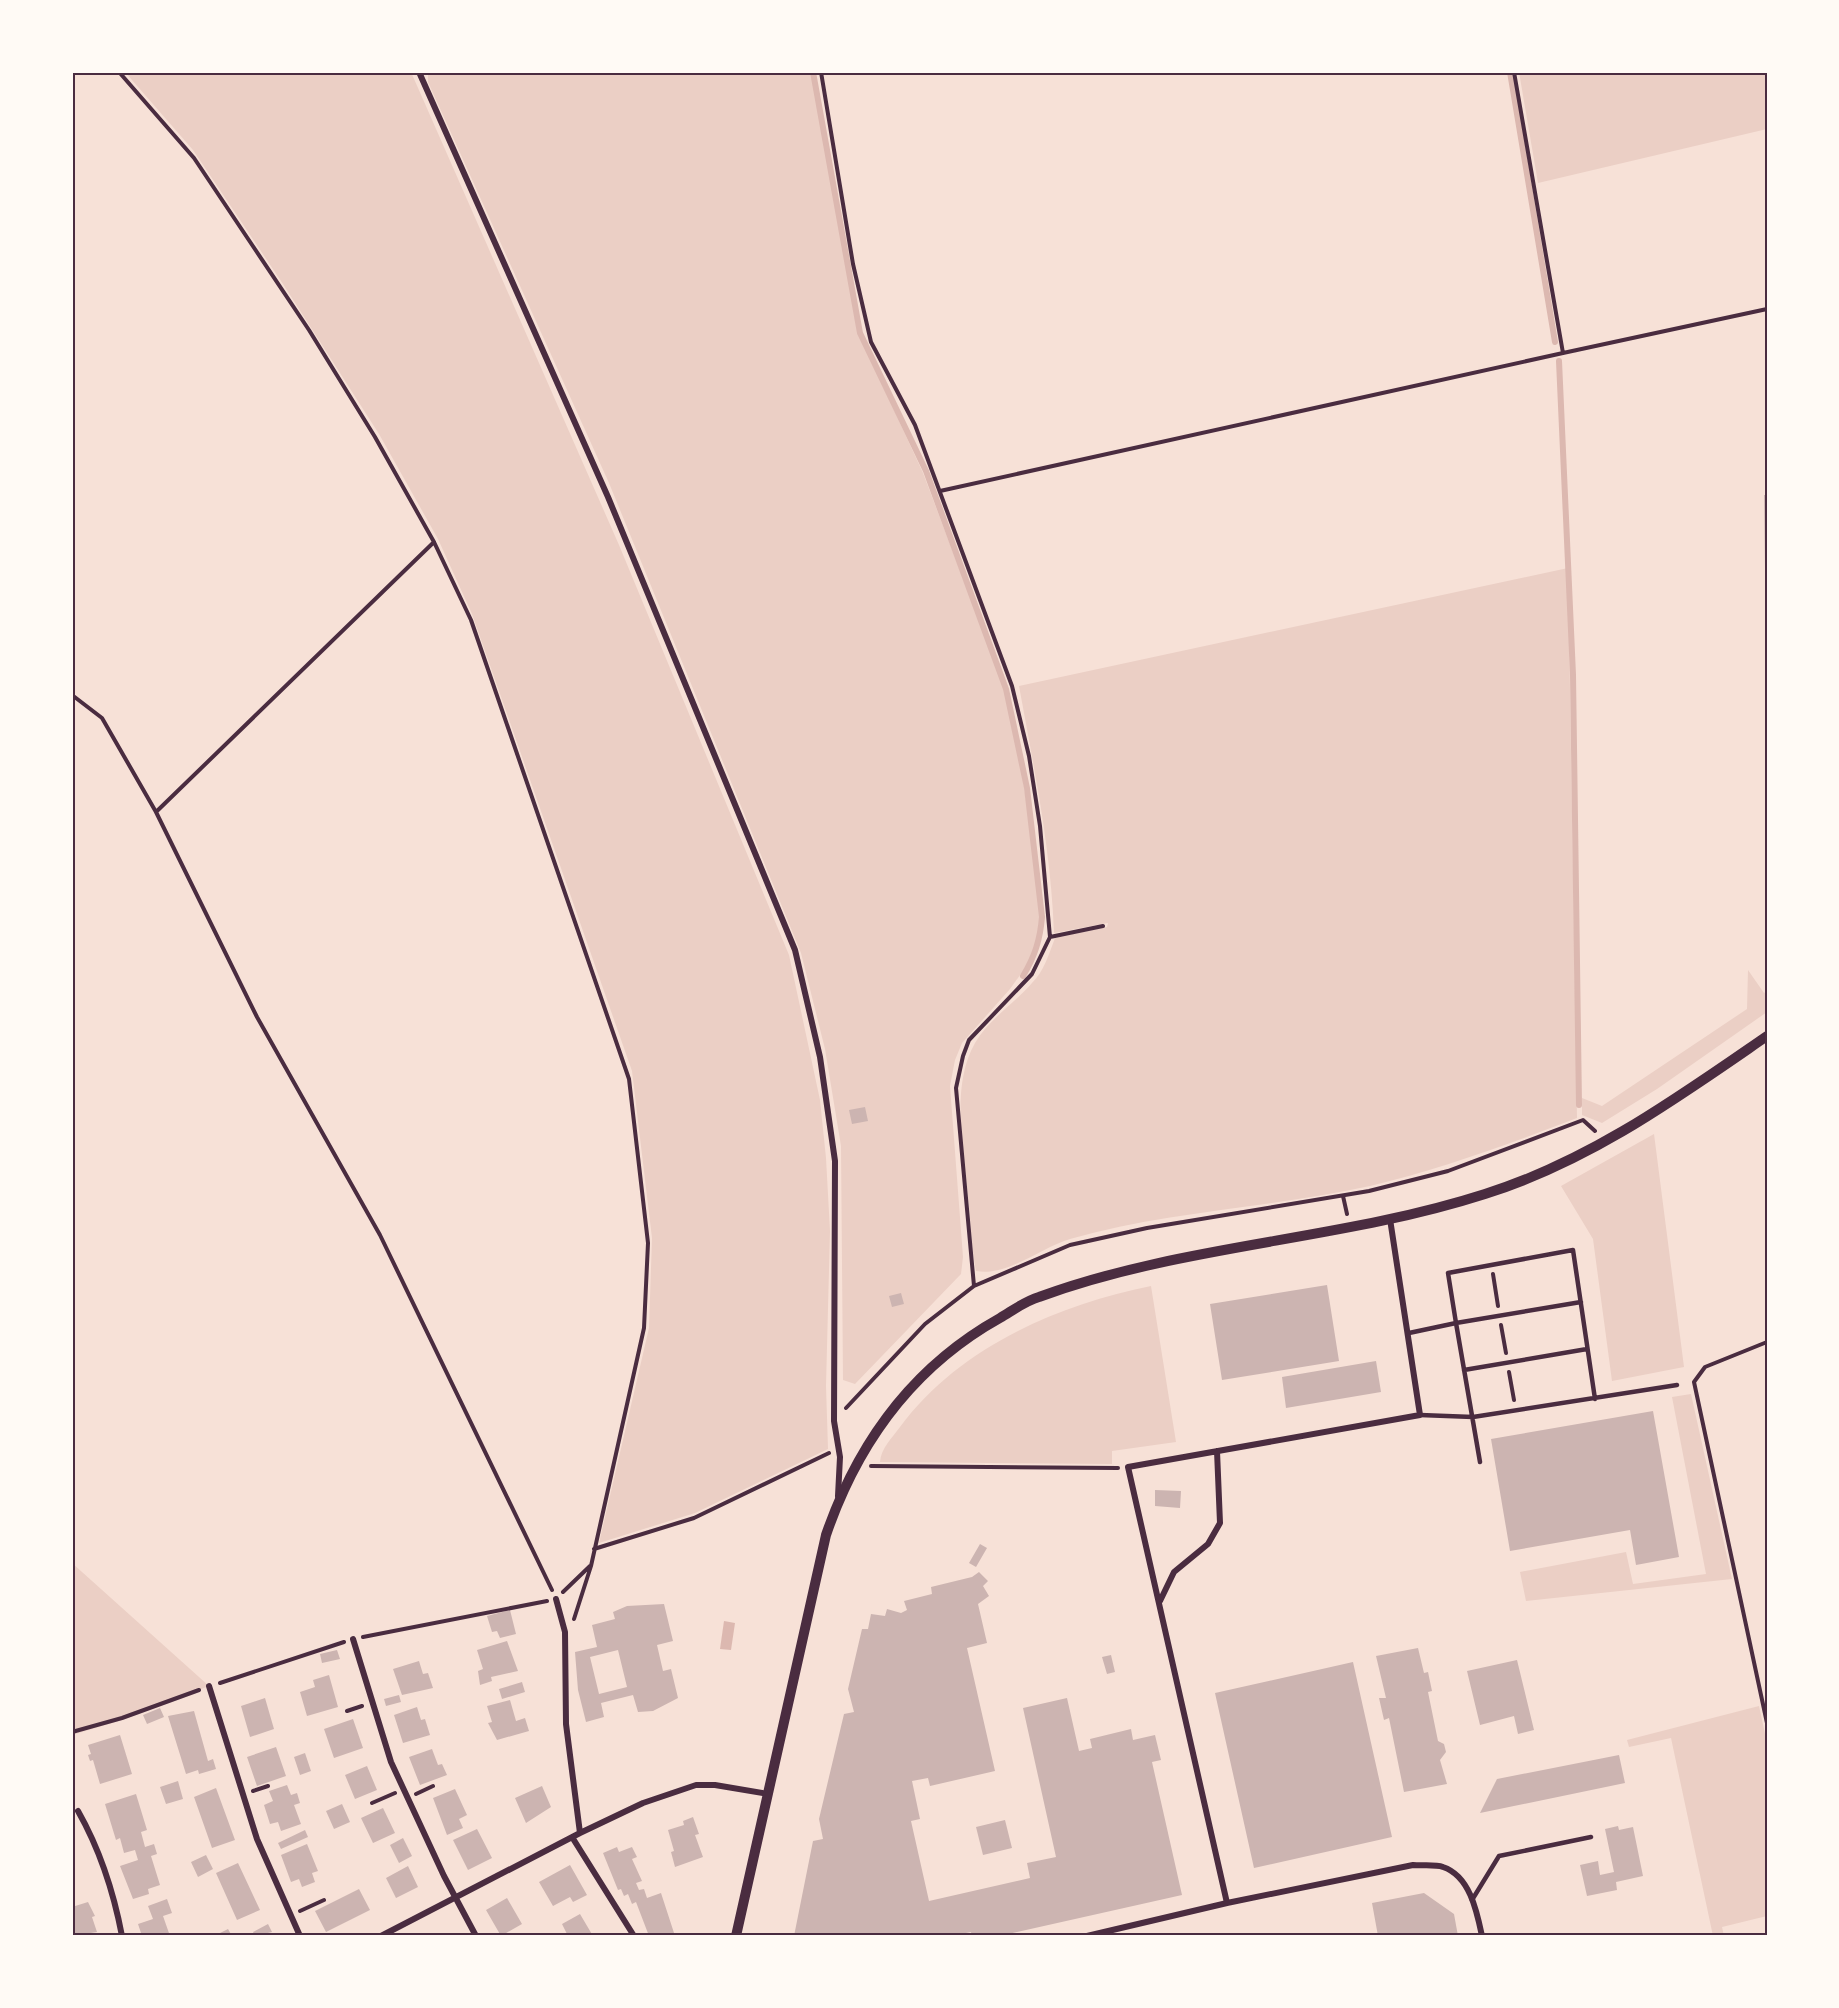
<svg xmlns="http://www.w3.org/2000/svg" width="1839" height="2008" font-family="Poppins,sans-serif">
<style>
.green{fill:#ebcfc5}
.water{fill:#dcb8b0}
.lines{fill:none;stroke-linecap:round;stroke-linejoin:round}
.stream{stroke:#dcb8b0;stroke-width:6}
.building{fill:#ccb4b1;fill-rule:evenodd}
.path{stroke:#4a2c40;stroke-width:4}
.service{stroke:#4a2c40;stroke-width:4.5}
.minor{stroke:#4a2c40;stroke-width:6}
.tertiary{stroke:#4a2c40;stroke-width:10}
.neatline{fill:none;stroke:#4a2c40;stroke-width:2}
</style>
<rect width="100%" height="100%" fill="#f7e1d7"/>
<!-- green -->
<path class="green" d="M125,72H411L619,545L789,955L820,1100L826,1158L830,1231L826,1386L828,1449L695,1513L599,1543L649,1328L652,1238L632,1071L472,614L438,539L379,434L283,284L193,150Z
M428,72H812L857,330L923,473L1005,690L1017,740L1037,873L1040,918L1033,957L1010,989L962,1043L955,1060L950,1086L963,1257L961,1274L855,1384L843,1380L841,1146L825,1049L801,953L609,483L428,82Z
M1519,72H1767V129L1538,183Z
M1568,568L1577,1118C1509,1144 1441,1169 1370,1186C1271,1208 1167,1211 1070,1239C1040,1248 1007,1277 976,1271C971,1247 971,1222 968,1197C964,1149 950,1087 975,1043C989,1019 1014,1004 1032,983C1044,971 1049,954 1055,938L1107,927L1108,923L1054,933C1051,849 1034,768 1019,686Z
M1748,970L1764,993L1767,991V1012L1657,1089L1602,1123L1582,1115V1098L1602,1106L1747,1009Z
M1654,1134L1684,1367L1612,1381L1593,1239L1561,1186Z
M1151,1286L1176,1442L1112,1451V1464L880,1462C881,1448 892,1438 900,1427C958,1348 1057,1305 1151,1286Z
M1691,1394L1732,1579L1526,1601L1520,1572L1626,1552L1633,1584L1706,1574L1672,1397Z
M72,1563L209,1686L122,1720L72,1735Z
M1759,1706L1767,1743V1916L1722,1927L1724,1936H1713L1671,1738L1629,1747L1627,1740Z"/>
<!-- water -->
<path class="water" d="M724,1621L735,1623L731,1650L720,1649Z"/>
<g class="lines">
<!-- stream -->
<path class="stream" d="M813,72L860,333L926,471L1006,689L1027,788L1042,917C1040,940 1035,956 1023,976
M1510,72L1555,342
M1559,361L1573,675L1579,1105"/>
</g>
<!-- building -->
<path class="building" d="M1764,495H1767V569H1765Z
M865,1107L868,1121L852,1124L849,1110Z
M1327,1285L1339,1361L1222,1380L1210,1304Z
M901,1293L904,1304L892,1307L889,1296Z
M1376,1361L1381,1392L1286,1408L1282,1377Z
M1653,1411L1679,1557L1636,1565L1630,1530L1510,1551L1491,1439Z
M1155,1490L1181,1491L1180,1508L1155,1506Z
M980,1544L987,1548L976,1567L969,1563Z
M979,1572L988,1581L983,1586L989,1596L978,1604L987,1643L967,1648L995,1771L930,1786L928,1778L912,1781L920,1819L911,1821L929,1901L1030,1878L1027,1863L1056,1857L1023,1708L1067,1698L1079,1751L1092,1748L1090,1739L1131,1729L1133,1740L1155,1735L1161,1760L1152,1762L1182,1895L999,1936H972L971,1932L951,1936H794L813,1841L823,1839L819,1819L844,1714L854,1712L848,1689L862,1629H868L871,1614L885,1616L887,1609L901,1613L907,1610L904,1601L932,1594L931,1587L972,1577Z
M664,1604L673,1641L657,1645L663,1671L671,1669L678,1698L653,1711L638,1712L633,1695L601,1703L604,1717L586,1722L578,1690L575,1652L597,1647L592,1625L615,1619L613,1612L627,1606ZM618,1650L627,1687L599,1694L590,1657Z
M510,1610L516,1634L500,1638L497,1631L492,1632L487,1616Z
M507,1641L518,1671L491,1677L492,1681L480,1685L478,1671L483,1669L477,1650Z
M1418,1648L1424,1673L1428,1672L1432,1691L1428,1692L1438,1741L1444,1744L1446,1752L1440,1760L1447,1784L1404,1792L1389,1718L1384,1720L1379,1698H1386L1376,1656Z
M337,1650L340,1659L322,1663L320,1654Z
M1111,1655L1115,1672L1107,1674L1102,1657Z
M1517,1660L1534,1730L1518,1734L1514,1716L1480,1725L1467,1671Z
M419,1661L423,1674L428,1673L433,1688L402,1695L393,1669Z
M1353,1662L1392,1837L1254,1868L1215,1693Z
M329,1675L338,1707L307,1716L300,1692L315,1687L313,1680Z
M522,1682L525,1692L502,1699L499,1689Z
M399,1695L401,1702L386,1706L384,1699Z
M265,1698L274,1729L250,1737L241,1706Z
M510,1700L516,1721L525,1718L529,1731L497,1740L488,1723L492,1722L487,1706Z
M417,1707L421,1720L425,1719L430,1735L403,1743L394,1715Z
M160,1708L164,1717L147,1724L143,1715Z
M194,1711L208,1761L213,1759L216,1769L199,1774L198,1770L186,1774L168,1716Z
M353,1719L363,1748L334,1758L324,1729Z
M120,1735L132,1774L100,1784L93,1760L90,1761L88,1755L91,1754L88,1745Z
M276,1747L286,1776L257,1786L247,1757Z
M432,1749L438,1765L442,1764L447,1775L420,1785L409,1757Z
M305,1753L311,1771L300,1775L294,1757Z
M1619,1755L1625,1783L1480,1813L1497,1779Z
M367,1766L377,1790L355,1799L345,1775Z
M178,1781L183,1799L166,1804L160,1787Z
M287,1785L291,1795L297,1793L300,1803L294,1805L301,1824L281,1831L278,1822L270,1824L264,1805L273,1801L269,1791Z
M542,1786L551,1807L526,1823L515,1798Z
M216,1788L235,1840L212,1848L194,1797Z
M455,1789L467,1815L459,1819L463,1828L447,1835L433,1798Z
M136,1794L147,1830L141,1832L145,1847L154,1844L157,1854L151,1856L160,1885L148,1889L149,1894L133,1899L120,1866L138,1860L135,1850L124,1853L120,1838L116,1840L105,1804Z
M342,1804L350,1822L334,1829L326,1811Z
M383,1808L395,1833L373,1843L361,1818Z
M693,1817L699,1834L695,1835L703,1857L675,1867L671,1852L674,1851L668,1830L684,1825L683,1821Z
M1005,1820L1012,1848L983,1855L976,1827Z
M1618,1826L1619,1830L1633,1827L1643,1876L1616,1882L1617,1890L1587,1896L1580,1865L1598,1861L1600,1875L1614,1872L1605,1829Z
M477,1829L492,1858L468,1870L453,1840Z
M305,1830L308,1837L281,1849L278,1843Z
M403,1838L412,1856L399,1863L390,1845Z
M307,1844L318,1871L312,1873L315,1882L302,1887L299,1879L291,1882L281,1855Z
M617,1847L619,1852L632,1847L637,1857L632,1859L642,1881L636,1883L639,1890L644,1889L647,1898L661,1893L675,1936H649L636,1902L632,1904L628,1894L624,1896L621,1889L618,1890L603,1853Z
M206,1855L213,1869L198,1877L191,1862Z
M238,1863L260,1910L237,1920L216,1873Z
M570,1865L587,1895L573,1902L570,1897L553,1906L539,1882Z
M408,1866L418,1887L396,1898L386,1878Z
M359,1889L370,1910L326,1932L315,1911Z
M1424,1893L1454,1914L1458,1936H1378L1372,1903Z
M507,1898L522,1924L501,1936L486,1910Z
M167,1899L172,1913L163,1916L170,1936H142L138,1924L153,1919L148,1906Z
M88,1902L95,1916L92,1917L97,1932L72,1936V1907Z
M580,1914L593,1936H568L562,1924Z
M268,1924L272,1932L255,1936L253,1932Z
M228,1929L232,1936H214Z"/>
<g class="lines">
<!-- path -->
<path class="path" d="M119,72L194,158L309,330L375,437L434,542L471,620L629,1079L648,1243L644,1328L591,1566L574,1619
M821,72L853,264L871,342L915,425L1012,686L1029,756L1040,826L1050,937L1032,974L969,1040L963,1056L956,1088L974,1286L925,1324L846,1408
M1514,72L1563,353L1767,309
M940,491L1563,353
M72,695L102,718L156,812L257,1017L380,1235L552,1590
M156,812L434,542
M1050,937L1103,926
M1343,1196L1347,1214
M1493,1274L1498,1306
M974,1286L1070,1245L1147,1228L1369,1191L1448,1171L1583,1120L1595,1131
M1501,1325L1506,1353
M1767,1342L1705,1367L1694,1382L1767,1723
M1509,1372L1514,1400
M871,1466L1118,1468
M594,1549L694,1518L829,1453
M563,1592L590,1566
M363,1637L547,1601
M220,1683L344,1642
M347,1711L362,1706
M72,1732L122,1718L199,1690
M253,1791L268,1786
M416,1794L433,1786
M372,1803L395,1793
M300,1911L324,1900"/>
<!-- service -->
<path class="service" d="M1409,1333L1456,1323L1448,1273L1573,1250L1595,1399
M1464,1370L1587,1349
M1420,1415L1473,1417L1677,1385
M1480,1462L1456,1323L1581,1302
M1472,1900L1499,1856L1591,1837"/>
<!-- minor -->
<path class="minor" d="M419,72L608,497L795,950L820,1057L835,1161L834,1421L840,1457L838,1496
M556,1599L565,1632L566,1724L580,1833
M1160,1601L1174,1572L1208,1544L1220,1523L1217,1451
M353,1639L391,1762L444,1876L476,1936
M209,1686L257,1839L300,1936
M78,1811C99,1848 114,1894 122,1936
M572,1837L634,1936
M1227,1903L1128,1467L1420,1415L1390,1219
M381,1936L580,1833L643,1803L696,1785H715L768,1794
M1087,1936L1227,1903L1413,1865C1422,1866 1435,1864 1443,1867C1470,1876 1477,1912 1482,1936"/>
<!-- tertiary -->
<path class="tertiary" d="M736,1936L826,1535C858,1442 914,1366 1000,1318C1012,1311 1025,1301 1039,1297C1183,1244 1339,1241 1485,1194C1590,1161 1677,1098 1767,1036"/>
</g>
<!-- border -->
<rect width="1839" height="2008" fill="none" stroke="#fffaf5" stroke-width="147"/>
<rect x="74" y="74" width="1692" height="1860" class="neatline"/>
</svg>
